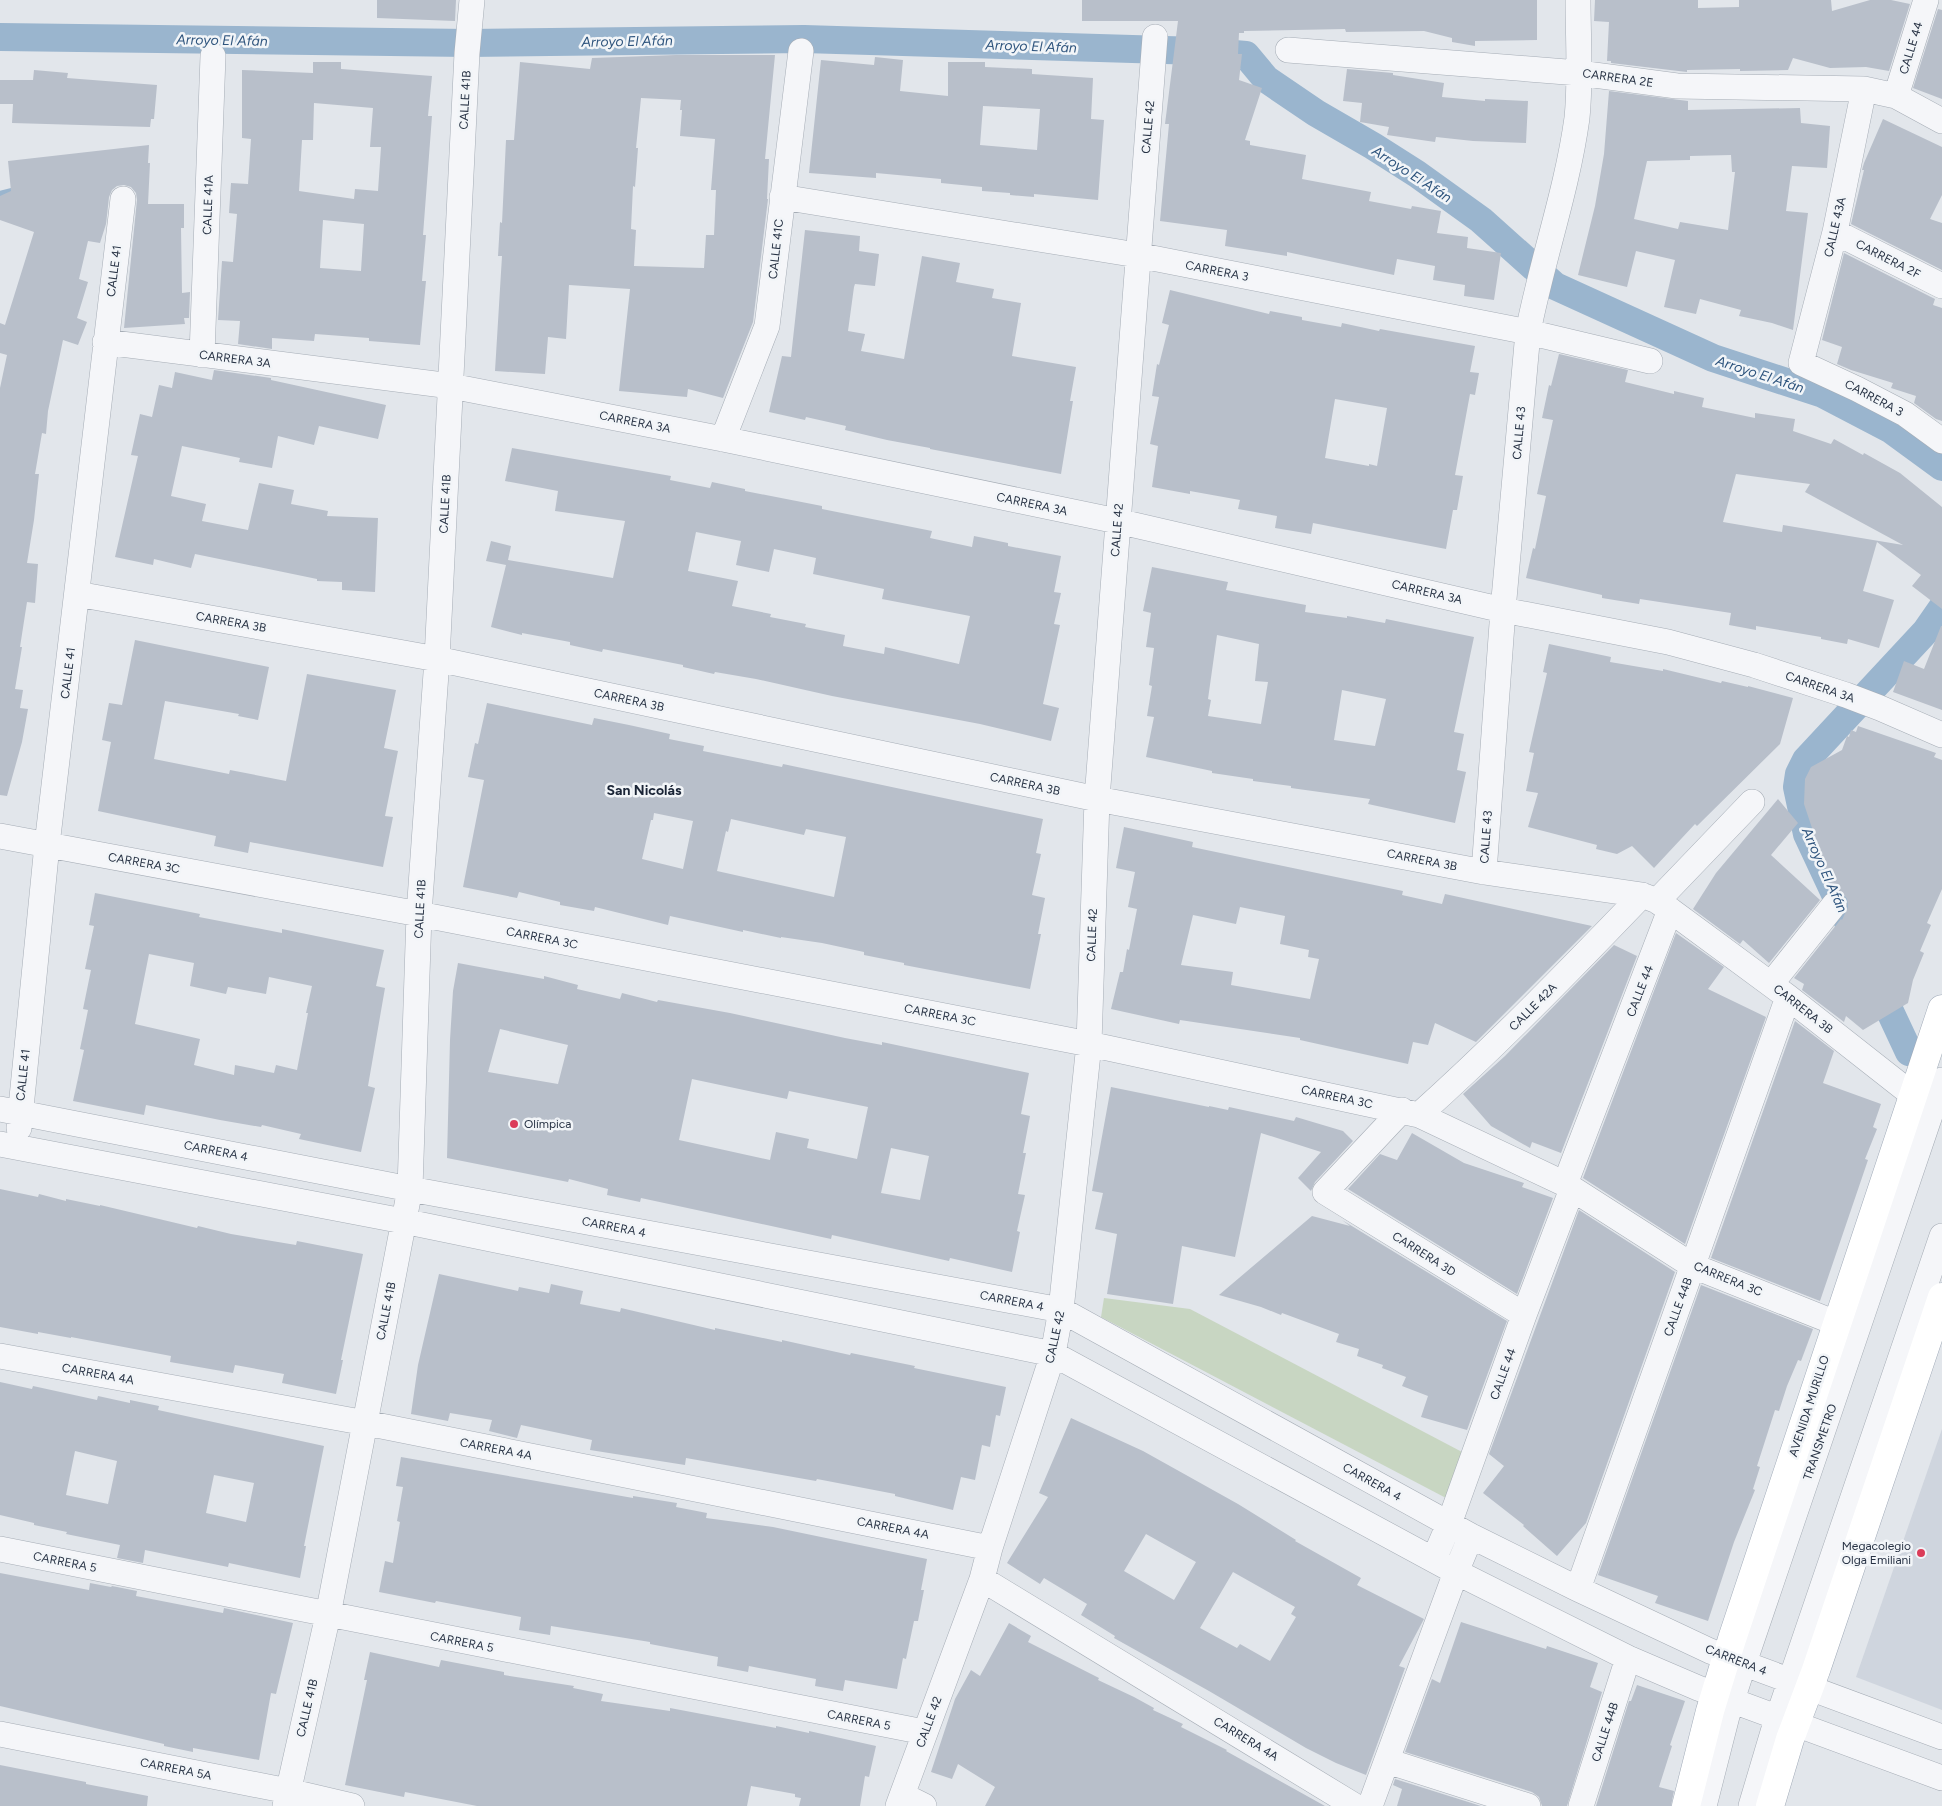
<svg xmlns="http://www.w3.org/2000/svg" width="1942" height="1806" font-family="Figtree,sans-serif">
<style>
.built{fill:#cfd5de}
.green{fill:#c8d6c2}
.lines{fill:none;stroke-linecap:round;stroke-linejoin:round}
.stream{stroke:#9ab5ce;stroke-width:8}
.canal{stroke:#9ab5ce;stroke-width:28}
.building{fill:#b8bfca;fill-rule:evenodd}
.minor-casing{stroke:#a6adb6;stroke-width:26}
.major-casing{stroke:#a0aab8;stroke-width:29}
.minor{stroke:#f5f6f9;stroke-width:25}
.major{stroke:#fff;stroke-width:28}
.poi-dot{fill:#db3c59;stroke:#f2f5f8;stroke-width:2}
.labels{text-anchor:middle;stroke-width:5;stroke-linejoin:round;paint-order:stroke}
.street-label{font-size:12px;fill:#283345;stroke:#f2f5f8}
.poi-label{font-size:12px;fill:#283345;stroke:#f2f5f8;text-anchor:start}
.water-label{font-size:14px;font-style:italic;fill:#2e547d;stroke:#f2f5f8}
.neighbourhood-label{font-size:14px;font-weight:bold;fill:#1a2436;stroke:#f2f5f8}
</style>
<rect width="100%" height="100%" fill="#e2e6eb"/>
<!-- built -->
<path class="built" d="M1942,1429V1710L1856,1677Z"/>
<!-- green -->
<path class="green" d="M1104,1298L1190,1309L1464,1453L1446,1498L1101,1317Z"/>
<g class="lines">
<!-- stream -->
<path class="stream" d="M0,195L15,191"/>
<!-- canal -->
<path class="canal" d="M0,37L468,43L804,39L1199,51L1246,55L1266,79L1316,113L1373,146L1417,174L1481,220L1555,286L1713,358L1823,394L1890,429L1942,467
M1909,1052L1807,834L1797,787L1799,774L1806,760L1926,631L1942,608"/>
</g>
<!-- building -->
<path class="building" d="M377,0H456L455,21L377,18Z
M1082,0H1537V40L1475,41V46L1452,42V38L1424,31L1346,32L1345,29L1244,31V33H1239L1238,54H1242L1239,80L1262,88L1245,140L1250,141V145L1306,155L1302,179L1371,192L1369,201L1411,209L1412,206L1441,211L1437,233L1468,237L1467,248L1501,253L1494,300L1464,296L1465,285L1433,280L1435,266L1397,259L1394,275L1287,252V256L1225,246L1227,230L1160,221L1169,124H1165L1178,21H1082Z
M1595,0H1698V8L1739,7V0H1831L1832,11L1870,0H1891L1910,4L1889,71L1866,67L1830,68L1793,58L1788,70L1740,71V69L1687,70V72L1611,63V61H1607L1609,22L1594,21Z
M1938,9L1942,10V99L1913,88Z
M676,55H775L765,159H769L767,199H768L753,322L723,398L688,389L687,397L619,391L630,289L569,285L566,339L548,337L545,374L495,371L502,256H498L500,222L502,223L506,140H514L520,62L590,69L592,58ZM641,98L681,100L680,110H682L680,136L715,139L711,190H716L714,235H706L704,268L634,266L636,230L631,229L633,186L635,187L638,148H636Z
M875,57L903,60L900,91L948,96V62H985V67L1032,69V74L1093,78L1091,119L1104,120L1098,200L1034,194V197L1010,195V193L982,191V187L941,183V179L876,173V178L809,173L821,60L874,65ZM983,106L1040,109L1037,150L980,145Z
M313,62H341V69L432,76L428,116H432L423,235H426L422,281H426L420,345L369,341V338L315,334L314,341L272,338V349L238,344L240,321L218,320L222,261L233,262L237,214L229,213L231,183L248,184L251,139L242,138V70L313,73ZM314,103L373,108L370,147H381L378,191L355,189L354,199L299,191L302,140H313ZM323,220L364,224L361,271L320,268Z
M1347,69L1393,73V75L1444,83L1442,97L1485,101V99L1528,101L1526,143L1473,141L1436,137L1435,142L1387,135L1389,127L1360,122L1362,103L1343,101Z
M34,70L68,73L67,78L157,85L154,119H151L150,127L12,123L13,104H0V80H33Z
M1609,91L1688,101V110L1800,108L1801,123L1830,126L1827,168L1792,166L1786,211L1808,213L1793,330L1772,323L1739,316L1741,310L1700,299L1696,314L1664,307L1675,260L1636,251L1627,287L1578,275L1595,206L1604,154ZM1731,155L1732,172H1735L1728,230L1680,222L1678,229L1634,219L1647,161L1690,160V156Z
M1883,119L1942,147V195L1930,219L1942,223V270L1851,224L1864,170H1862L1864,163Z
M149,145L148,163H150L148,204H184V228H181L182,293L190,292L189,318H184L185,324L124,328L137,200L136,193L131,187L124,185L117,186L112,190L109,197L106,224L100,243L88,241L79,279L88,282L77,318L87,322L78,345L63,340L48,411L46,434L42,433L35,474H39L34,520L27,563L38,564L35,603L27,602L20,647H22L15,689L23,690L20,708L28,709L22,742L7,796L0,795V388L7,355L0,353V323L5,325L34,232L0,220V196L11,191L8,161Z
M805,230L860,236L859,251L879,254L875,286L855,284L854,287L848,331L865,334L861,351L904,359L922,256L960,263L956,282L994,289L992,298L1021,303L1012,356L1076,367L1070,401H1073L1061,474L930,449V448L887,440L845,430L846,426L806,417L805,420L769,412L782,356L791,357Z
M1844,253L1935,299L1933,305L1942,308V421L1936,419L1914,403L1916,396L1891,388L1893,383L1851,370L1837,364L1842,347L1822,340Z
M1170,290L1269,314L1270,311L1302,317V320L1341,327L1342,323L1379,331L1380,329L1475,346L1470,372L1479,373L1475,395L1470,394L1455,475L1463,476L1457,510H1453L1446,549L1313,523L1311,534L1275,528L1277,516L1238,509L1240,500L1190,491V494L1152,487L1158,446L1150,444L1159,397L1152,396L1157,364L1159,365L1169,325L1162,323ZM1335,399L1387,408L1377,466L1369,464V466L1325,458Z
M1559,354L1628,370L1625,382L1674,394V391L1704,398L1702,407L1755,418V413L1795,419L1793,431L1831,444L1834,439L1863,455L1864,453L1900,473L1942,507V609L1912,586L1921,575L1877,542L1863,591L1894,600L1879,648L1848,639L1847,644L1821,639V637L1756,626V630L1729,625L1731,613L1640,599L1639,604L1602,598V595L1526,578L1533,548L1535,549L1546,496L1537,494L1553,420L1542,418L1549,385L1551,386ZM1736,474L1810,484L1805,492L1903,545L1783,525L1782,532L1723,522Z
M214,370L271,378V380L386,405L378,439L319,426L314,445L278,436L272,468L239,462L240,458L182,446L171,496L206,504L202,521L248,530L259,483L294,490L291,504L328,511L327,516L378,518L375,592L342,590V582L317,581V579L195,554L191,568L154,559L153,565L115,557L138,456L131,455L140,414L152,417L159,385L172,388L175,372L212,380Z
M512,448L671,476L670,480L710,488L712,482L745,489V491L822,506V509L932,531L930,538L972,547L974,536L1008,543V546L1061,556L1054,592L1061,593L1054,624L1060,625L1043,704L1059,708L1051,741L980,724L832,696L756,679L715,672L714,674L683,667V665L603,649L602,652L570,645V642L522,633V635L491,627L506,565L486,561L491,541L511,546L508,560L613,578L625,521L555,511L558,491L505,481ZM696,532L741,541L736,565L769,572L774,549L816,558L813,574L884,589L882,599L970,616L959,664L885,647L884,654L843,646L845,635L805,627L806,624L770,617L771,614L732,606L738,581L688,571Z
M1152,567L1228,582L1226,590L1306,605L1305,612L1347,618V616L1385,623L1386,619L1474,637L1454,732L1464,734L1457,770L1466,772L1455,823L1368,804L1370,799L1291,788V786L1253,781V779L1212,773V771L1146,757L1154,717L1147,716L1152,686L1149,685L1154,648L1146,647L1151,613L1143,611ZM1217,635L1259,644L1255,681L1268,682L1261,724L1208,716L1211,700L1208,699ZM1342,690L1386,699L1375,746L1334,740Z
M1941,626H1942V710L1893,692L1904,661L1924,669Z
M135,640L269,667L258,720L238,716L239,714L165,701L154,759L229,774L230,770L286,781L307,674L396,690L384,748L398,751L385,816L393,817L383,867L250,842L248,853L214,846L216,836L98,811L111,742L102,740L109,703L122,705Z
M1549,644L1611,657L1610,662L1663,671V669L1721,683L1722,681L1748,687V686L1793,698L1780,744L1697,826L1695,824L1654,868L1632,846L1617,854L1596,849L1597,845L1528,827L1538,793L1526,791L1534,753L1529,752L1547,673L1543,672Z
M487,703L592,725L594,718L629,725L670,734L669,739L704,746L703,751L782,767L783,764L1043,819L1036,853L1041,854L1032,895L1045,898L1038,934H1041L1030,989L904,965V963L864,955V952L822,943L781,937V938L743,930V932L670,916L668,925L595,907L594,911L560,905V902L519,892L517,898L463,887L484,780L468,777L475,743L478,744ZM654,813L693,821L683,869L642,859L651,820H653ZM731,819L804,835L806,829L846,837L834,897L717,871L726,831L728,832Z
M1858,726L1936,753L1934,757L1942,760V889L1927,923L1931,925L1920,951L1924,953L1913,980L1908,1003L1863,1030L1846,1016L1844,1022L1802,990L1804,984L1794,978L1841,919L1842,920L1848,907L1847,899L1843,894L1833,891L1804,804L1805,779L1811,767L1842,750L1847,736L1849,737L1851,730L1856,732Z
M1778,799L1798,823L1771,855L1820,900L1769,963L1743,940L1740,944L1693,909L1716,873Z
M1124,827L1193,842L1192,847L1403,891L1402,895L1442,904L1445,894L1592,926L1476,1042L1435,1023L1428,1045L1413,1042L1408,1064L1300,1040V1038L1180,1020L1179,1024L1111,1009L1120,972H1123L1127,949L1129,950L1137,909L1128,907L1135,872L1116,868ZM1240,907L1285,916L1280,944L1309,950L1308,957L1319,959L1310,999L1231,985L1233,972L1181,965L1193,915L1236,924Z
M95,893L200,914L199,917L282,933V929L384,950L376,986L385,988L368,1086L375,1088L361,1152L299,1139L301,1134L262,1125L261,1127L220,1120L146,1105L144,1115L73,1101L84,1050L80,1049L88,1010L83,1009L91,970L85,969L94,926L89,925ZM149,954L194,963L190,986L226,994L228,987L266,994L269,977L312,986L306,1013H308L297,1070L276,1065L274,1073L235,1065L234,1075L194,1065L200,1039L135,1024Z
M1676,933L1724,967L1708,989L1766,1017L1685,1244L1583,1178Z
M1614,945L1637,956L1561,1153L1532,1142L1530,1148L1491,1126L1463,1094L1505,1056Z
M458,963L544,979V976L578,985L577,989L620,999L622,993L657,1002L658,1000L730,1013L845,1038L882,1045V1042L1029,1073L1021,1114L1030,1116L1023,1153H1026L1018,1194L1025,1195L1017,1231L1020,1232L1012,1272L950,1258L949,1261L832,1235L831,1239L641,1198L640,1202L607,1195L608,1189L569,1179L568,1182L447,1158L450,1040L453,991ZM500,1029L568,1045L558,1084L488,1072ZM692,1079L787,1099L789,1091L868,1107L857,1159L807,1148L809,1139L776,1132L770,1160L679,1140ZM891,1148L929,1156L920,1200L881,1193Z
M1795,1021L1834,1051L1823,1083L1881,1104L1873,1127L1877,1129L1865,1159L1868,1160L1820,1301L1711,1258Z
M1111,1087L1209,1107V1106L1228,1110L1229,1107L1294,1121L1296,1117L1343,1131L1353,1141L1315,1182L1311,1191L1298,1178L1321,1152L1261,1133L1235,1257L1182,1246L1173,1304L1107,1294L1117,1234L1095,1229L1103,1193L1092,1191Z
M1412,1133L1464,1163L1524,1183L1522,1187L1553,1198L1517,1294L1348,1189L1380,1154L1397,1160Z
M0,1189L38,1197L39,1194L66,1201V1199L100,1206V1205L197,1228L198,1226L231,1234L296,1245L297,1241L363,1254L341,1360H343L336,1394L282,1383L284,1374L235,1365L233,1373L170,1362L171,1356L71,1337V1338L38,1332V1334L0,1327Z
M1579,1210L1675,1272L1586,1523L1557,1556L1523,1526L1524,1525L1483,1493L1504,1466L1489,1454Z
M1312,1216L1350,1226L1342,1220L1507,1321L1467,1430L1421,1417L1428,1396L1402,1386L1406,1377L1382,1368L1383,1365L1357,1356L1359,1349L1336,1342L1339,1334L1282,1313L1281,1315L1261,1307L1219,1295Z
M439,1274L518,1291L519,1287L549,1293L551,1284L583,1291L580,1304L620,1312L621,1308L715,1330V1328L782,1342V1340L850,1355L851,1353L915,1366L914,1368L1006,1387L1000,1416L996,1415L990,1447L982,1445L975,1480L961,1477L953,1510L895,1496V1494L817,1479L816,1481L686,1458L685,1465L590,1450L592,1440L521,1425L517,1438L489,1431L492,1420L450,1413L448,1421L411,1414L418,1365Z
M1701,1285L1813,1329L1801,1361L1798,1360L1787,1386L1779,1411L1775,1410L1757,1466L1760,1467L1753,1489L1755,1490L1734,1542L1708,1621L1655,1603L1658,1596L1598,1575Z
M0,1382L32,1389L33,1386L97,1400L98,1396L130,1403V1400L159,1406L158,1410L324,1446L304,1546H306L300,1578L229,1563L228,1567L145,1550L143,1563L117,1558L120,1545L66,1534L67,1532L34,1525V1523L0,1515ZM75,1451L117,1461L108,1504L66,1495ZM214,1475L254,1483L246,1522L206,1513Z
M1071,1418L1143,1451L1238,1504L1296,1540L1295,1541L1361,1578L1357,1585L1424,1619L1399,1666L1405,1668L1366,1775L1336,1763L1306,1748L1209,1691L1114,1638L1115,1636L1081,1615L1087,1604L1044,1578L1040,1584L1007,1563L1048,1497L1039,1493ZM1146,1534L1196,1562L1174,1600L1124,1571ZM1233,1572L1295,1607L1291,1614L1296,1617L1270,1661L1240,1644L1237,1648L1200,1628Z
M401,1457L633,1498V1496L677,1503L676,1507L707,1513L706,1518L773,1527L927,1559L921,1590H924L918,1621H914L906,1659L903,1658L897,1689L845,1680L843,1691L815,1686L816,1679L749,1666L748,1672L717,1666L718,1657L650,1644V1642L551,1626L550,1635L519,1630L521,1617L436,1601L435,1603L379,1592L385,1561L393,1563L400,1522L397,1521L403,1487L396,1486Z
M0,1573L89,1590L90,1583L111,1587L112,1586L137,1591L136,1596L223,1613L224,1608L293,1623L276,1694L271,1693L259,1760L193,1748V1752L164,1746V1744L0,1706Z
M1461,1622L1546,1649L1547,1646L1598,1663L1590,1687L1602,1692L1567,1806H1542L1539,1797L1532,1792L1405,1752L1432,1679L1440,1683Z
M1009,1623L1031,1636L1028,1642L1099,1678L1098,1680L1134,1697L1154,1708L1153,1710L1183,1724L1181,1727L1227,1750L1226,1751L1325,1806H985L995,1787L958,1764L952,1779L931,1772L955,1699L971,1670L980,1676Z
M370,1652L439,1667L441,1660L504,1672V1675L574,1686L573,1688L603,1694L601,1701L670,1711V1708L776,1728V1726L809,1733V1731L876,1746L869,1777L865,1776L860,1806H799L801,1798L795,1797V1794L751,1786L747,1806H477L405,1792L404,1797L345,1785L367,1680H364Z
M1637,1685L1685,1701L1670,1745L1672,1746L1659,1787L1674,1791L1671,1806H1596L1629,1701H1631Z
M0,1765L86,1782V1784L148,1796L147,1806H0Z
M1395,1779L1481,1806H1397L1402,1789L1393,1785Z"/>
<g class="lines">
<!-- minor casing -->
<g class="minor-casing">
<path id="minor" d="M1288,50L1579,73L1677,86L1864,89L1896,96L1942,121
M1864,89L1835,232L1801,363L1857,389L1905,414L1942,441
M1896,96L1926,0
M782,197L1137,255L1528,332L1650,361
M1835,232L1942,286
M105,342L451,386L723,439L1117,521L1503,610L1668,642L1754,665L1846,695L1880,708L1942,735
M202,355L213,56
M723,439L767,326L801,51
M77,594L437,659L1097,799L1484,872L1642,895L1657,901L1670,910L1788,997L1914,1096
M0,836L419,914L1089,1044L1419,1115L1565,1184L1693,1266L1836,1323
M1484,872L1503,610L1528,332C1542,260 1567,191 1577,118C1581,79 1578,39 1578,0
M1657,901L1752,802
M1771,984L1834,905
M0,1109L410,1189L1061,1310L1471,1536L1578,1589L1710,1651L1942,1737
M1402,1110L1325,1192L1524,1315
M1419,1115C1497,1045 1570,970 1642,895
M19,1128L47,845L123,199
M0,1144L403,1221L1053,1354L1456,1572L1628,1658L1698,1688L1942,1778
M1565,1184L1670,910
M0,1356L366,1423L990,1548
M0,1549L924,1732
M1434,1559L1449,1524L1524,1315L1572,1189
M982,1579L1355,1806
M1578,1589L1788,997
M0,1734L288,1791L352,1806
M1387,1761L1528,1806
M902,1795L924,1806
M285,1806L328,1615L410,1189L419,914L437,659L467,53L472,0
M898,1806L982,1579L990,1548L1053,1354L1061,1310L1089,1044L1097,799L1155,37
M1370,1806L1456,1572L1471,1536
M1581,1806L1628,1658
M1704,1806L1727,1716L1744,1663L1942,1080
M1751,1806L1773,1732L1942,1236"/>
</g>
<!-- major casing -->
<g class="major-casing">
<path id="major" d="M1686,1806L1710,1711L1732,1639L1942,1009
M1770,1806L1790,1739L1816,1670L1942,1297"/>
</g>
<!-- minor -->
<use href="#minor" class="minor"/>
<!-- major -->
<use href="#major" class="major"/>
</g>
<!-- markers -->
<g class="poi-dot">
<circle cx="514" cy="1124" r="5"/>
<circle cx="1921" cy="1553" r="5"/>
</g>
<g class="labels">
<!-- street labels -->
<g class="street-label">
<text transform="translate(1911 48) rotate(-73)" y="4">CALLE 44</text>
<text transform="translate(1618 78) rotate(8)" y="4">CARRERA 2E</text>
<text transform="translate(465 100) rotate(-87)" y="4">CALLE 41B</text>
<text transform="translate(1148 127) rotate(-85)" y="4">CALLE 42</text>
<text transform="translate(208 205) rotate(-88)" y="4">CALLE 41A</text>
<text transform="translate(1835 227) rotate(-77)" y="4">CALLE 43A</text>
<text transform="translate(776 249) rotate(-84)" y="4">CALLE 41C</text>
<text transform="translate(1888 259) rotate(27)" y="4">CARRERA 2F</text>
<text transform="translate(114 271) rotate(-83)" y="4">CALLE 41</text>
<text transform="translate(1217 271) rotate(11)" y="4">CARRERA 3</text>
<text transform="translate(235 359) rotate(7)" y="4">CARRERA 3A</text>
<text transform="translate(1874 398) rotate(28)" y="4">CARRERA 3</text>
<text transform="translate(635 422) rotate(11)" y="4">CARRERA 3A</text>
<text transform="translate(1519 433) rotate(-85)" y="4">CALLE 43</text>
<text transform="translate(445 504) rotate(-87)" y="4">CALLE 41B</text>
<text transform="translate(1032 504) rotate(12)" y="4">CARRERA 3A</text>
<text transform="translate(1117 530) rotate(-86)" y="4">CALLE 42</text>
<text transform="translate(1427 592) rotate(13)" y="4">CARRERA 3A</text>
<text transform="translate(231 622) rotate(10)" y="4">CARRERA 3B</text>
<text transform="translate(68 673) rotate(-83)" y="4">CALLE 41</text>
<text transform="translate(1820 687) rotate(19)" y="4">CARRERA 3A</text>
<text transform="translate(629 700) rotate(12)" y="4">CARRERA 3B</text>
<text transform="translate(1025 784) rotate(12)" y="4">CARRERA 3B</text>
<text transform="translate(1486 837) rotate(-86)" y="4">CALLE 43</text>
<text transform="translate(1422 860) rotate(11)" y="4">CARRERA 3B</text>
<text transform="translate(144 863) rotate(10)" y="4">CARRERA 3C</text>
<text transform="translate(420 909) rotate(-87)" y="4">CALLE 41B</text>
<text transform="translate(1092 935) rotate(-88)" y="4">CALLE 42</text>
<text transform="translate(542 938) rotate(11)" y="4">CARRERA 3C</text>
<text transform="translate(1640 991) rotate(-69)" y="4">CALLE 44</text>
<text transform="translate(1533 1007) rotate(-45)" y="4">CALLE 42A</text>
<text transform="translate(1803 1009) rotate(38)" y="4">CARRERA 3B</text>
<text transform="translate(940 1015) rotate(11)" y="4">CARRERA 3C</text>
<text transform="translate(23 1075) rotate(-84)" y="4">CALLE 41</text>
<text transform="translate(1337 1097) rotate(12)" y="4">CARRERA 3C</text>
<text transform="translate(216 1151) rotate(11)" y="4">CARRERA 4</text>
<text transform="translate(614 1227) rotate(11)" y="4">CARRERA 4</text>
<text transform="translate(1424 1254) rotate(32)" y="4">CARRERA 3D</text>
<text transform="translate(1728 1279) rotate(22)" y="4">CARRERA 3C</text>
<text transform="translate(1012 1301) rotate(11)" y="4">CARRERA 4</text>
<text transform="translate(1678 1307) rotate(-70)" y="4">CALLE 44B</text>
<text transform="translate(386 1311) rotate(-79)" y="4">CALLE 41B</text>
<text transform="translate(1055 1337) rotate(-78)" y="4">CALLE 42</text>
<text transform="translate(98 1374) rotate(10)" y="4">CARRERA 4A</text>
<text transform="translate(1503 1374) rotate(-70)" y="4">CALLE 44</text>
<text transform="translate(1809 1406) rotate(-72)" y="4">AVENIDA MURILLO</text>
<text transform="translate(1820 1442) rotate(-71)" y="4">TRANSMETRO</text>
<text transform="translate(496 1449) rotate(11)" y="4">CARRERA 4A</text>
<text transform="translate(1372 1482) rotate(29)" y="4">CARRERA 4</text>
<text transform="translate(893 1528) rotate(11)" y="4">CARRERA 4A</text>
<text transform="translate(65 1562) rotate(11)" y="4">CARRERA 5</text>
<text transform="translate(462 1642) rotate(11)" y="4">CARRERA 5</text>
<text transform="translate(1736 1660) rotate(21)" y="4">CARRERA 4</text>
<text transform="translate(307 1708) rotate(-77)" y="4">CALLE 41B</text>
<text transform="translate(859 1720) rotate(11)" y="4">CARRERA 5</text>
<text transform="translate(929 1722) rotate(-70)" y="4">CALLE 42</text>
<text transform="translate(1605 1732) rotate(-72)" y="4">CALLE 44B</text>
<text transform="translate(1246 1739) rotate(31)" y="4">CARRERA 4A</text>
<text transform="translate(176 1769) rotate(11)" y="4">CARRERA 5A</text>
</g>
<!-- poi labels -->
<g class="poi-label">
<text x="524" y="1128">Olímpica</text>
<text x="1911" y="1550" text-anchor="end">Megacolegio<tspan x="1911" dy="14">Olga Emiliani</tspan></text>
</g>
<!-- water labels -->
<g class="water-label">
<text transform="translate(222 40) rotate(1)" y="5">Arroyo El Afán</text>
<text transform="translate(627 41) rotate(-1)" y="5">Arroyo El Afán</text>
<text transform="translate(1031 46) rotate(2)" y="5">Arroyo El Afán</text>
<text transform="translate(1412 174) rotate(33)" y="5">Arroyo El Afán</text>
<text transform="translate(1760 374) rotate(18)" y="5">Arroyo El Afán</text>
<text transform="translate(1825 870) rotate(66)" y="5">Arroyo El Afán</text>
</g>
<!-- neighbourhood labels -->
<g class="neighbourhood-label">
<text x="644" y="795">San Nicolás</text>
</g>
</g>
</svg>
